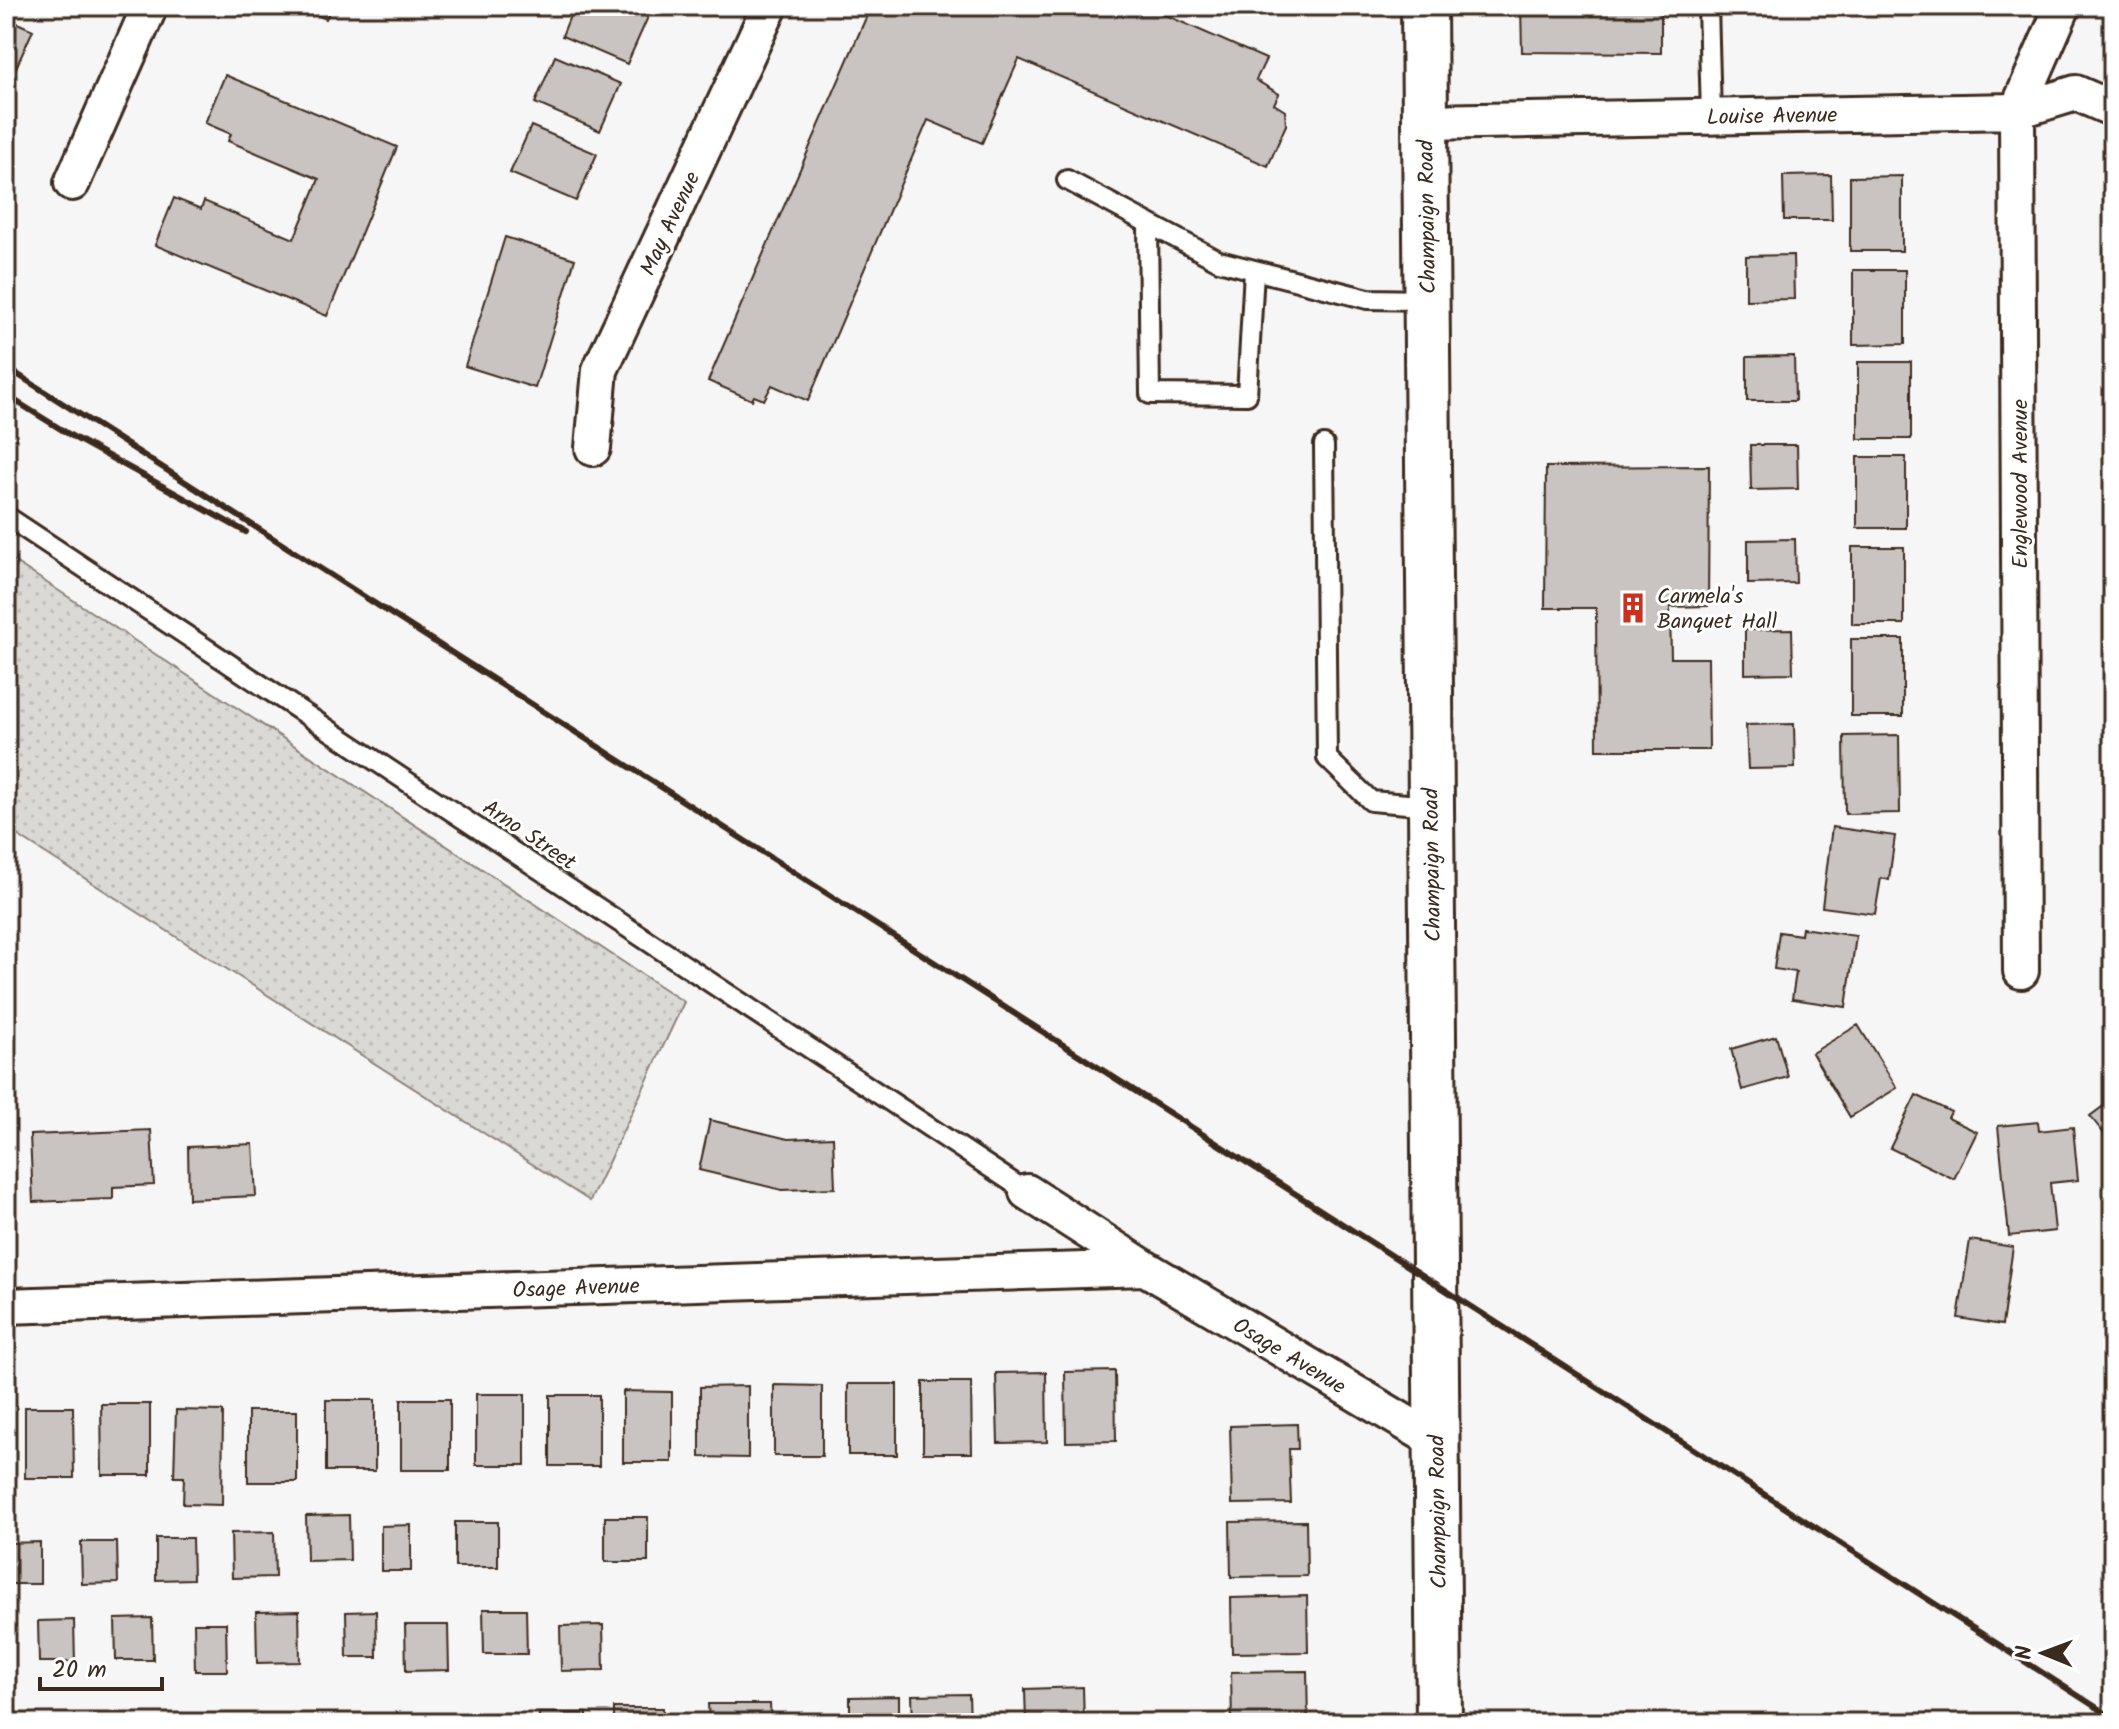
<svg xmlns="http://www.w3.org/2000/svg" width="2119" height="1729" font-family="Kalam,sans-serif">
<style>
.grass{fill:url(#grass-dots);stroke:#8b827a;stroke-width:2}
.building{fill:#c9c3c1;stroke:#3b2a1e;stroke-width:2}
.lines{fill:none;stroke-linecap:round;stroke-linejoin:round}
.service-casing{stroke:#3b2a1e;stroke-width:24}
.minor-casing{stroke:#3b2a1e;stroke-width:40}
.tertiary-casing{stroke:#3b2a1e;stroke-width:50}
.service{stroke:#fff;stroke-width:18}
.minor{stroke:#fff;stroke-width:34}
.tertiary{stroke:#fff;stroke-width:44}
.rail{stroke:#3b2a1e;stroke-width:6}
.labels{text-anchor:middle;stroke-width:6;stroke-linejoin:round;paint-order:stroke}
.street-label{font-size:22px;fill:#3b2a1e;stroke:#fff}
.poi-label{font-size:22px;fill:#3b2a1e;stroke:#fff;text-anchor:start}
</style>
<defs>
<pattern id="grass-dots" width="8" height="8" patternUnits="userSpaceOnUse" patternTransform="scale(2)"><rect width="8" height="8" fill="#dbd9d6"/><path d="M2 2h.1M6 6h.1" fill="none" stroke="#bdbab7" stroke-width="1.8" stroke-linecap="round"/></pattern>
</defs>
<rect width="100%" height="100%" fill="#f7f6f6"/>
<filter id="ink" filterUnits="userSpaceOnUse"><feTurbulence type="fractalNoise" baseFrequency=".0125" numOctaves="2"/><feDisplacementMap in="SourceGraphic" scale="16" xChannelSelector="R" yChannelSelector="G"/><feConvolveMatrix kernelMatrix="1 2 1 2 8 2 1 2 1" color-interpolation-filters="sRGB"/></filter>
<g filter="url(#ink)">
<!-- grass -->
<path class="grass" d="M6,556L684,1002L590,1201L6,828Z"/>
<!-- building -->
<path class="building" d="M295,6H332L326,19Z
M574,6H623L648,17L627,64L562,36Z
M871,6H1145L1266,59L1256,80L1279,94L1274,104L1285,111L1286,125L1268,166L1019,59L982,143L928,120L808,401L772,385L764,400L754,396L752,400L708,381Z
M1521,6H1661V53L1522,52Z
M6,18L33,30L11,79L6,77Z
M555,56L621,84L600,131L535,103Z
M225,75L397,147L327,316L155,245L174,198L201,209L204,201L294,239L319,179L228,141L231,134L205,123Z
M531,126L597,154L576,201L510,173Z
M1831,175L1832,220H1784L1783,176Z
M1902,176V251H1850V177Z
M505,237L575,259L535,388L465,366Z
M1793,255L1794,299L1746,300V256Z
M1853,270H1905V344L1853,345Z
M1794,356L1795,401H1747V357Z
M1858,362H1911V439H1858Z
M1750,445H1797L1798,489L1751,490Z
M1857,457H1906V528H1857Z
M1709,466L1708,606L1670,607L1671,658H1708L1709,750H1597L1596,608H1545L1546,467Z
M1795,539L1796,583L1748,584V540Z
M1852,547H1904V624H1852Z
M1792,629L1793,673L1745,674V630Z
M1851,639H1903V716H1851Z
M1794,724L1795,768L1748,769L1746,725Z
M1899,735L1900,813L1845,814L1844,736Z
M1832,827L1895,836L1889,880L1881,878L1875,914L1822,907Z
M1802,928L1856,936L1846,1007L1792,999L1796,972L1774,969L1779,932L1801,935Z
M1858,1025L1897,1088L1850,1117L1812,1053Z
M1776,1036L1788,1077L1742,1090L1731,1049Z
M1916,1095L1951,1112L1948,1118L1977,1132L1954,1179L1890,1148Z
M2113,1099V1145L2090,1116Z
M710,1120L788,1139L833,1137L835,1188L782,1190L699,1170Z
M2038,1122L2039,1131L2073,1127L2078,1180L2050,1183L2055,1231L2009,1236L1998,1126Z
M151,1130L154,1185L113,1187V1199L33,1202L30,1135Z
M253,1144L256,1196L189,1199L188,1147Z
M1970,1240L2013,1247L2002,1325L1958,1318Z
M1115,1371L1116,1441L1066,1442L1065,1372Z
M1046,1372L1047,1442L998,1443L996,1373Z
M923,1382H971L972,1453H923Z
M848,1384H897V1455H848Z
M774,1385L822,1386V1456H774Z
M748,1386V1458L700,1457V1387Z
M623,1391L672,1392V1462H623Z
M476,1394H525V1465H476Z
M550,1395H599V1466H550Z
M401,1399H450V1470H401Z
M326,1400H375V1471H326Z
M101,1404H150V1475H102Z
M25,1407H73L74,1478H25Z
M176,1410L223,1411L222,1505L183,1504L184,1477H174Z
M248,1411H297V1482H248Z
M1297,1424L1298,1449H1289L1291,1503L1232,1504L1230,1426Z
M349,1515L350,1560L307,1561L306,1516Z
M605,1517H648V1562H605Z
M1306,1521L1307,1576L1231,1577L1230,1522Z
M455,1522H498V1567H455Z
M411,1525V1571H381V1526Z
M274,1532L275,1577L232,1578L231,1533Z
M156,1538H192L193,1579L156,1580Z
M40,1542V1584H6V1543Z
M81,1542H117L118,1583L82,1584Z
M1307,1596L1308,1652L1232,1653L1231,1598Z
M483,1609H526L527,1654H484Z
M299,1611L300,1662L257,1663L256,1612Z
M376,1611L377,1657H347L346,1612Z
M152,1618L153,1660H116L115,1619Z
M74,1620L75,1662H39L38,1621Z
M194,1623H226L227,1671H195Z
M405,1625H448L449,1670L406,1671Z
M603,1625L604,1670L561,1671L560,1626Z
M1307,1671L1308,1723H1232L1231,1672Z
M1083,1687L1084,1723H1026L1025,1689Z
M969,1694L970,1723H913L912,1695Z
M899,1696V1723H850V1697Z
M708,1704H770L771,1723H709Z
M614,1708H663V1723H614Z
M539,1713H587V1723H539Z
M390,1716H439V1723H390Z
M316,1717H364V1723H316Z"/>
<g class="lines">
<!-- service casing -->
<g class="service-casing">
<path id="service" d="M1708,6L1711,116
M1067,180L1219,261L1368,299L1427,300
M1148,225L1150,394L1247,395L1254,271
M1324,445L1327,758L1371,801L1431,806
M6,516L1027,1192"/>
</g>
<!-- minor casing -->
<g class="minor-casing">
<path id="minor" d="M1425,122L2017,111L2076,93L2113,109
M72,183L150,6
M593,448L600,370L770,6
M2021,971L2017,111L2063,6
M1027,1192L1145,1268
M6,1306L1145,1268L1436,1441"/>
</g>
<!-- tertiary casing -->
<g class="tertiary-casing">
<path id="tertiary" d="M1424,6L1439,1723"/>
</g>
<!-- service -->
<use href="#service" class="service"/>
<!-- minor -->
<use href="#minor" class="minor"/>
<!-- tertiary -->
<use href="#tertiary" class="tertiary"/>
<!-- rail -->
<path class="rail" d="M6,367L2113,1718
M6,395L75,438L246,532"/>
</g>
</g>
<!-- icons -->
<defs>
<g id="building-bare" transform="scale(2.4)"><path d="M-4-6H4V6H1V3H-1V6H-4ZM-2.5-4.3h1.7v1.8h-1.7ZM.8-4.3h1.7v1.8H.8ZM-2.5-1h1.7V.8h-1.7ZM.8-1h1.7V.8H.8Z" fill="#c8321e" stroke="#fff" stroke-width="2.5" paint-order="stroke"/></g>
</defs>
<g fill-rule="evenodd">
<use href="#building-bare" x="1633" y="608"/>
</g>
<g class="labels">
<!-- street labels -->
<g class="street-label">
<text transform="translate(1772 115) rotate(-1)" y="8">Louise Avenue</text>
<text transform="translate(1426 217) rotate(-91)" y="8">Champaign Road</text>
<text transform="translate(669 223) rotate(-65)" y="8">May Avenue</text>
<text transform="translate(2019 484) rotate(-90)" y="8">Englewood Avenue</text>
<text transform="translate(530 834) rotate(34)" y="8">Arno Street</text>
<text transform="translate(1431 865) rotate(-91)" y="8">Champaign Road</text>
<text transform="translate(576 1287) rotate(-2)" y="8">Osage Avenue</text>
<text transform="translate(1290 1355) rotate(31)" y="8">Osage Avenue</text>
<text transform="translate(1437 1512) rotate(-91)" y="8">Champaign Road</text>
</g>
<!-- poi labels -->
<g class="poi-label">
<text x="1657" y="603">Carmela's<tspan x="1657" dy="25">Banquet Hall</tspan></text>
</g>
</g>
<!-- margin -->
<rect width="2119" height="1729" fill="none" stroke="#fff" stroke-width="32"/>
<rect x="16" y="16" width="2087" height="1697" fill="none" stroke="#3b2a1e" stroke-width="3" filter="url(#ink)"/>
<!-- north arrow -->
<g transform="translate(2043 1653) rotate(271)" stroke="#ffffff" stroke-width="6" paint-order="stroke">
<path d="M0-6L14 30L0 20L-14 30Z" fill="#3b2a1e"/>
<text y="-12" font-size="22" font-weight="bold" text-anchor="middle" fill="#3b2a1e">N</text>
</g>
<!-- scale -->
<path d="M40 1677v12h122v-12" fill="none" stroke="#3b2a1e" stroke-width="4"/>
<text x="52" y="1677" font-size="24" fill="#3b2a1e" stroke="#ffffff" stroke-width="6" paint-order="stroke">20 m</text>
</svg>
